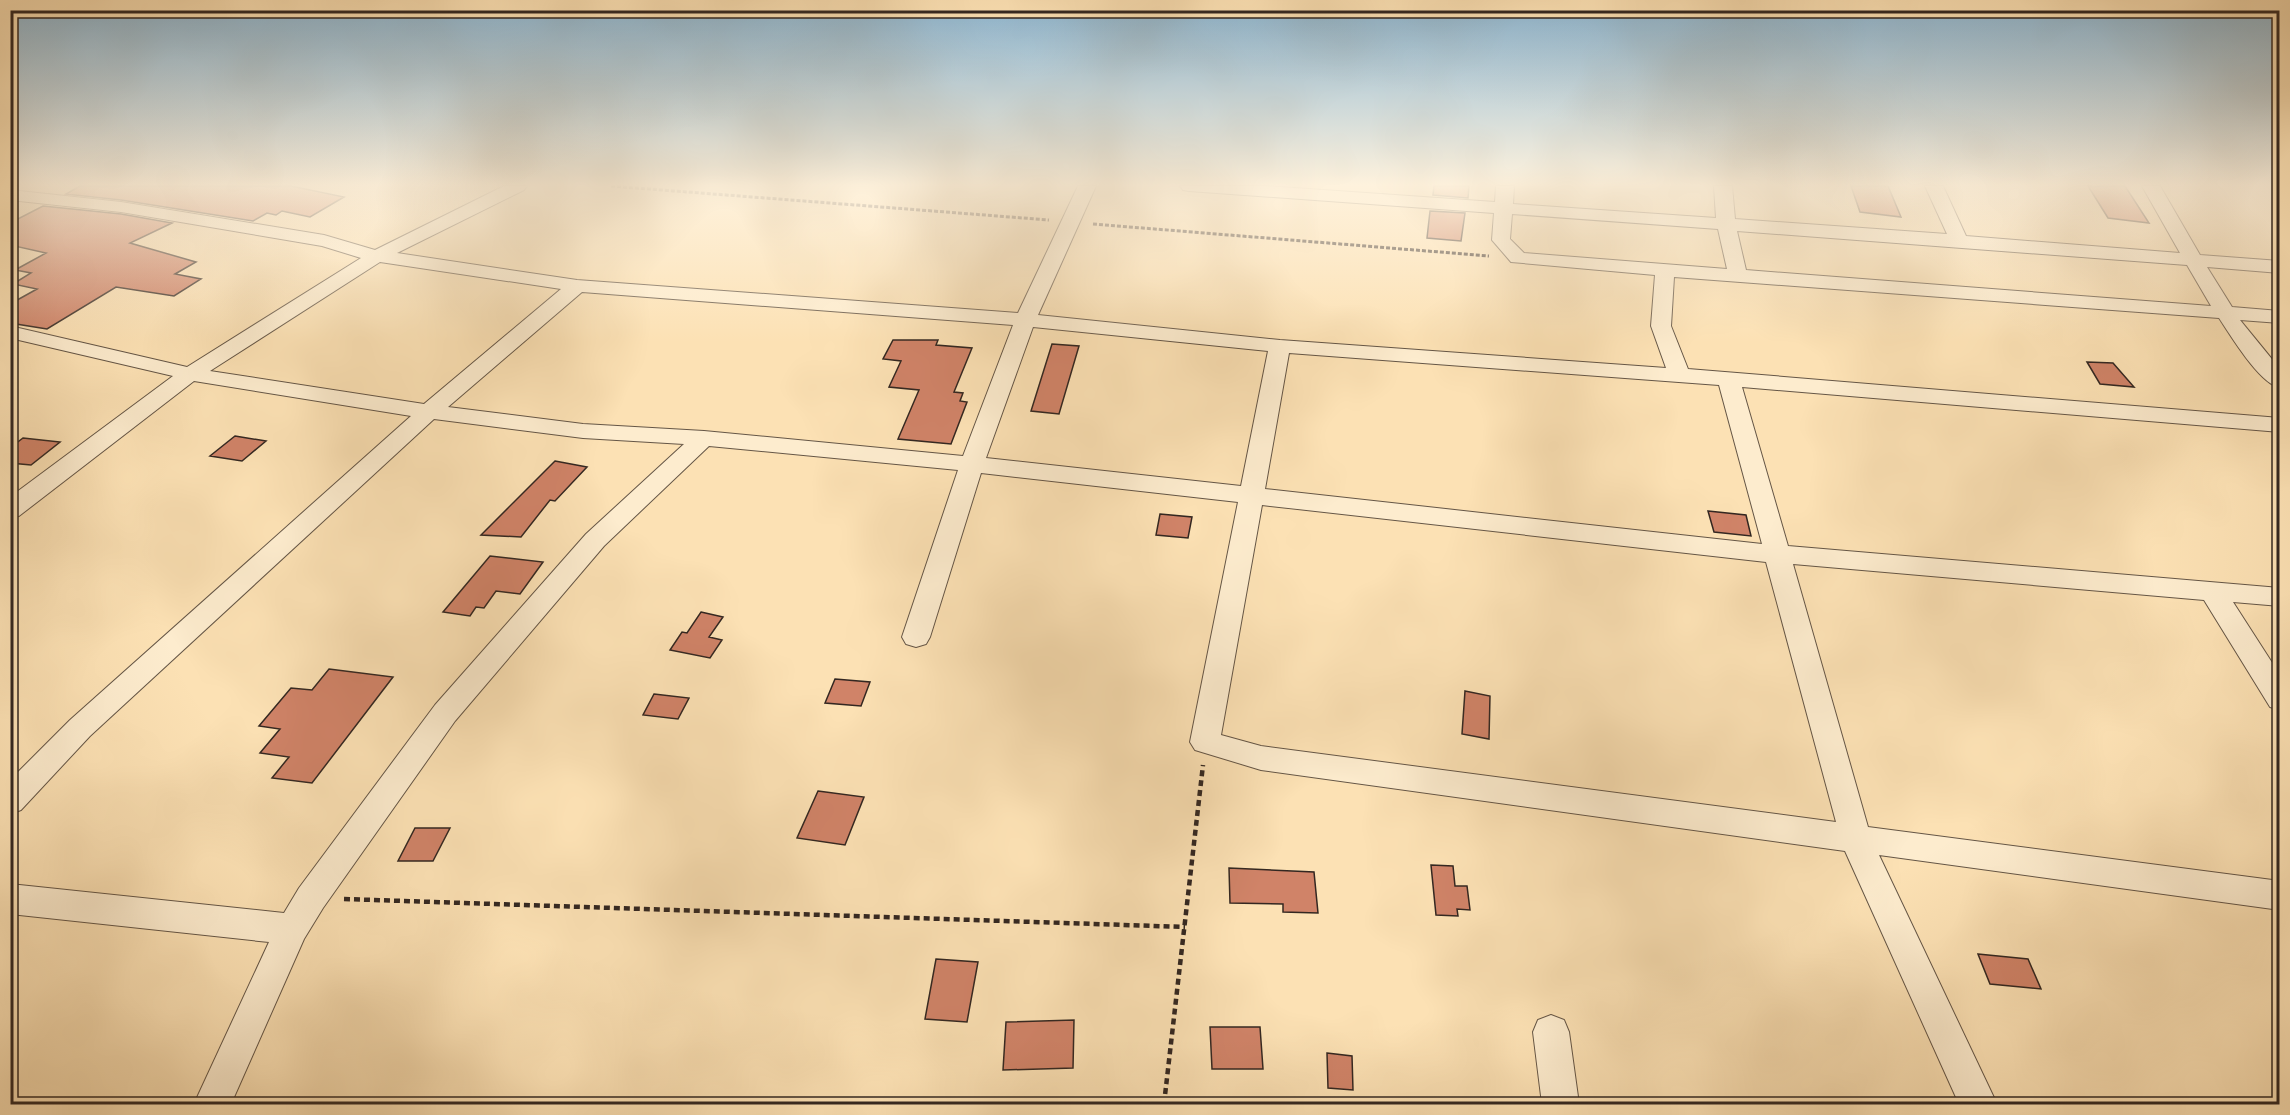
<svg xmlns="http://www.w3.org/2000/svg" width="2290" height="1115" font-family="'IM FELL English',serif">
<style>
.building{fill:#d08368;stroke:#332721;stroke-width:1.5}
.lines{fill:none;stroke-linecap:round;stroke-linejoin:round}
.minor-casing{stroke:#655646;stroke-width:2}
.path-far1{stroke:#332721;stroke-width:3;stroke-dasharray:4 2;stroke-linecap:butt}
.path{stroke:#332721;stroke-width:4.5;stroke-dasharray:6 4;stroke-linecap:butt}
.minor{fill:#fdecce;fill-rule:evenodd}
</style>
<rect width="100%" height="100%" fill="#fce1b4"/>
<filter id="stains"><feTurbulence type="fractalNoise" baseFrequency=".00333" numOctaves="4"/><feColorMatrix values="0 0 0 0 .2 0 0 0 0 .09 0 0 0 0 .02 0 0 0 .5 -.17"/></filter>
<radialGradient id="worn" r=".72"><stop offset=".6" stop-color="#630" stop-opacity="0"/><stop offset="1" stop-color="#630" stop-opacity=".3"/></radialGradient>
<!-- building -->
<path class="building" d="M80,186H291L344,197L310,217L282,211L276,215L267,213L253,221L121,200L66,194Z
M1434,186H1469L1468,198L1433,195Z
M1851,186H1888L1901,217L1860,212Z
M2088,186H2125L2149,223L2108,218Z
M43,206L121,214L172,223L130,243L196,262L175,274L201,279L174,296L116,287L47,329L10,323V304L37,289L13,284L31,273L15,270L46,253L10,245V223Z
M1430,211L1465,213L1461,241L1427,238Z
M893,340H938L936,345L972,348L954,392L963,393L960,401L967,402L951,444L898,439L919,390L889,387L901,361L883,359Z
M1052,344L1079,346L1059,414L1031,411Z
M2087,362L2113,363L2134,387L2100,384Z
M235,436L266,441L242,461L210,456Z
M23,438L60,442L31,465L10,463V448Z
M555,461L587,467L555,501L550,500L521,537L481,535Z
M1708,511L1746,515L1751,536L1714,532Z
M1160,514L1192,517L1188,538L1156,535Z
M490,556L543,562L520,594L496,591L484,608L476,607L470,616L443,612Z
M701,612L723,617L709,637L722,640L710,658L670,650L682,632L687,633Z
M329,669L393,677L312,783L272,778L289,757L260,753L280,729L259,726L291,688L312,690Z
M835,679L870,682L861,706L825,703Z
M1465,691L1490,696L1489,739L1462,734Z
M654,694L689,698L678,719L643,715Z
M818,791L864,797L845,845L797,838Z
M415,828H450L433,861H398Z
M1431,865L1453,866L1455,886H1467L1470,910L1457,909L1458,916L1436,915Z
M1229,868L1314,872L1318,913L1283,912V904L1230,903Z
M1978,954L2028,959L2041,989L1990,984Z
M936,959L978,962L967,1022L925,1019Z
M1074,1020L1073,1068L1003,1070L1006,1022Z
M1210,1027H1260L1263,1069H1212Z
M1327,1053L1352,1056L1353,1090L1328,1088Z"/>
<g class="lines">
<!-- minor casing -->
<g class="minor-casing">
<path id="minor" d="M504,186H527L524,190L397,253L577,280L1018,313L1078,186H1096L1038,315L1280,340L1666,368L1651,326L1655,275L1511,262L1492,240L1494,213L1189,191L1183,190L1180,186H1266L1495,202L1496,186H1514L1513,204L1716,218L1714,186H1732L1735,219L1947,234L1925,186H1943L1966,236L2180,253L2142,186H2160L2200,255L2280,261V273L2207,267L2232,307L2280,311V323L2240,320L2280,369V388C2259,383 2231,336 2219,318L1674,277L1671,326L1688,369L2280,418V432L1742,387L1788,546L2280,588V606L2233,602L2280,675V710L2270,707L2204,600L1793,564L1868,827L2280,881V910L1879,855L1997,1104H1959L1845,851L1261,770L1195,750L1190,742L1238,502L981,473L930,637L926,644L916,647L906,644L902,637L958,470L709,446L604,546L455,721L323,908L304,939L231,1104H194L269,942L10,914V884L284,913L299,888L435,705L586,534L684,444L583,438L434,419L90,736L21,810L10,814V780L70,720L411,416L194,381L19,516L10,518V497L173,376L10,338V326L187,367L361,258L322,246L121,212L10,200V190L121,202L324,235L375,250ZM1512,214L1718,229L1727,269L1524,253L1510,239ZM1737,231L2187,265L2211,306L1746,270ZM380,262L561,289L424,404L210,371ZM582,292L1013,325L963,456L704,431L583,424L448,407ZM1033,327L1268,351L1241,486L986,458ZM1289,353L1719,385L1762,544L1265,489ZM1262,505L1766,562L1836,822L1261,746L1221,735Z
M1551,1015L1564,1020L1569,1032L1579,1104H1542L1533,1032L1538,1020Z"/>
</g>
<!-- path-far1 -->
<path class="path-far1" d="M611,186L1049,220
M1093,224L1489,256"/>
<!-- path -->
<path class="path" d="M344,899L1185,927
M1164,1104L1203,765"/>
<!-- minor -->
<use href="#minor" class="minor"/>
</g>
<!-- sky -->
<linearGradient id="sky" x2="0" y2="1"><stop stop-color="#8cb7d4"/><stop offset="0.54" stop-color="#fef2dd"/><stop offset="1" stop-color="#fef2dd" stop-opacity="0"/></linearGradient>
<rect width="2290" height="342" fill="url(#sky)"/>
<!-- margin -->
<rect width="2290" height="1115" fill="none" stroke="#fce1b4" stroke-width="36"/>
<rect x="12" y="12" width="2266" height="1091" fill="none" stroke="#332721" stroke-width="3"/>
<rect x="18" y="18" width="2254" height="1079" fill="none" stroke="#332721" stroke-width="1.5"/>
<rect width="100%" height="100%" filter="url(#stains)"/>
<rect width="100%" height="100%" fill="url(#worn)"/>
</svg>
